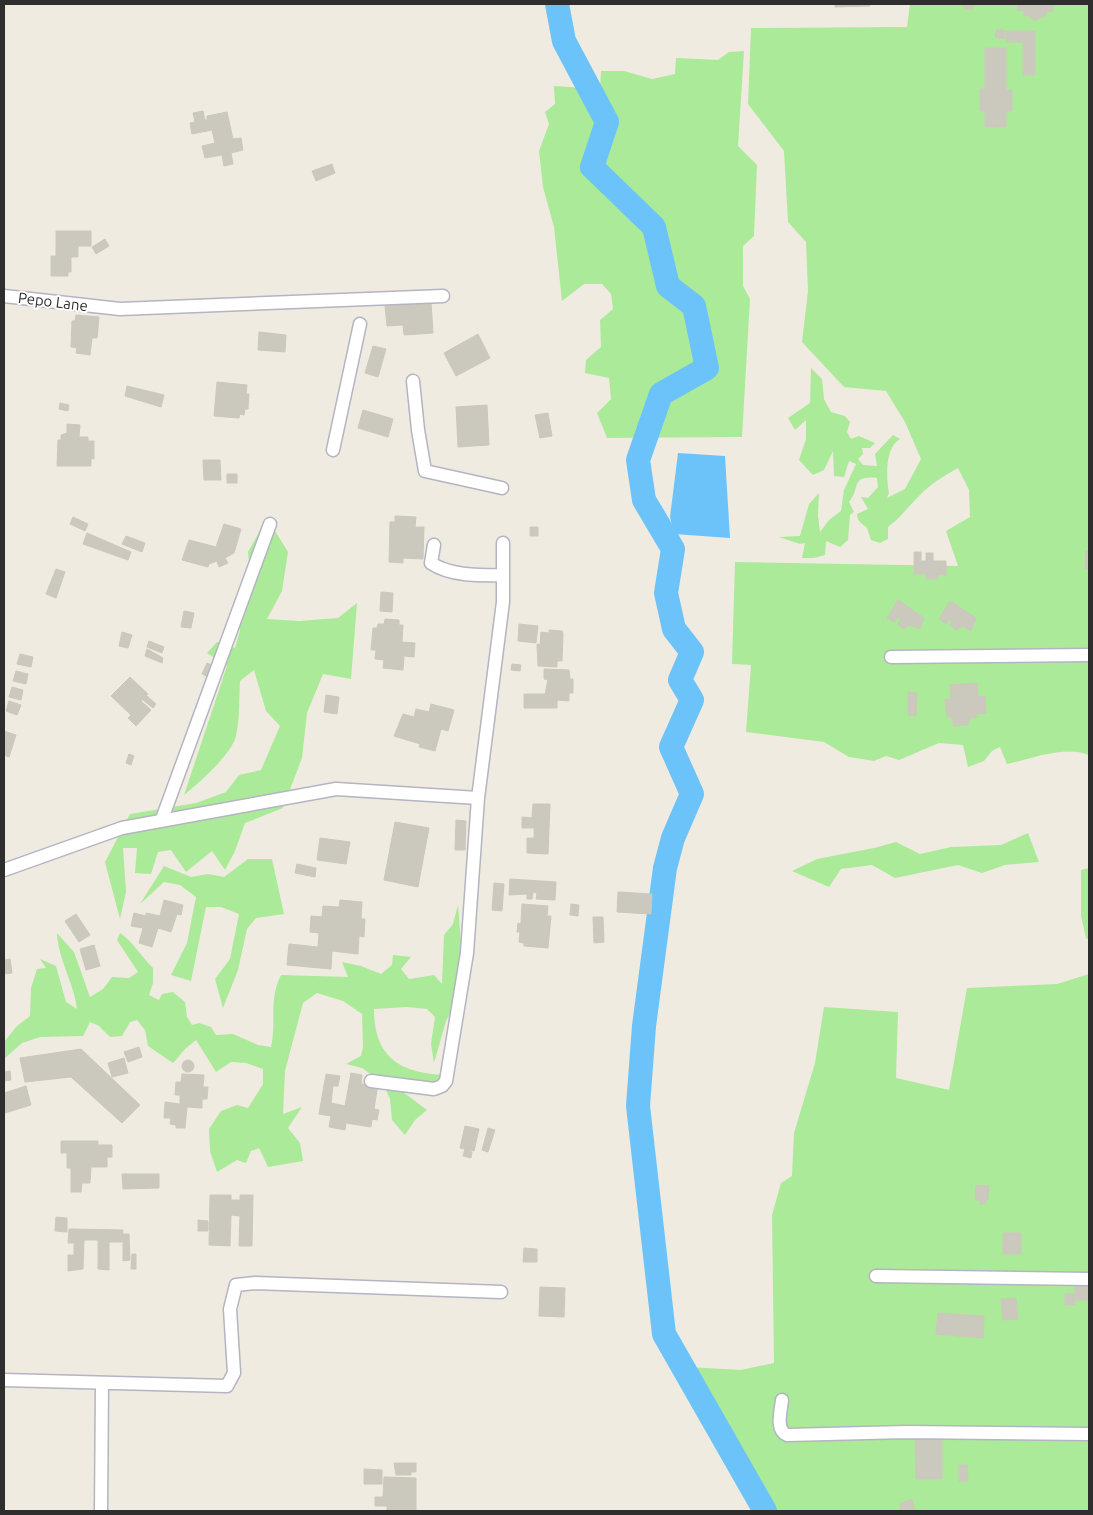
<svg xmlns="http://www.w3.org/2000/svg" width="1093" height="1515" font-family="Ubuntu,sans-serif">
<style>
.green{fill:#abea99}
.water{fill:#6cc3f9}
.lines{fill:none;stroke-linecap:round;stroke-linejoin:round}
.river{stroke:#6cc3f9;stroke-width:24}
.building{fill:#cbc9be;stroke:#ccc8b9}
.street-casing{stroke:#b4b4c2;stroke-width:15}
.street{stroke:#fff;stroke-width:12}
.labels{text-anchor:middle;stroke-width:4;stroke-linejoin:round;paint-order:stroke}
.street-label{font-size:15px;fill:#2e2e2e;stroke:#fff}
</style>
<rect width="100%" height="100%" fill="#f0ebe0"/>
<!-- green -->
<path class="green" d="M910,4H1089V755C1065,745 1031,759 1007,764L1000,747L992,751L984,761L968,767L963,745L939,743L899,760L886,756L874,761L849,757L824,742L746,732L751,665L732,664L735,562L958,566L946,531L970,517L969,490L958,468C944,476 930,484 919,496C908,507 900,518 888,527V539L880,543L871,540L867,528C863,524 857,522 857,514L868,509L861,497L868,498L878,487L877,478C850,475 861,488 849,502L854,512L850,515L848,540L840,547L826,541L825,555L814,558H802L805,543L800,544L779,537L800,536L809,504L819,493L818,516L820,532L829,520L841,511L844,490L856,464L849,461L844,477L834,476L833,451L824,470L813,475L799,460L806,439V420L795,430L788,418L810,403L811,368L822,379L824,399L831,412L845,416L850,422L847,432L851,439L859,436L875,443L870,448H862L863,454L858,459L863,465L877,466L875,454L893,435L900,439C885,447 886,477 889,493L887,498L905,489L921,459L905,422L886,391L844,387L802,342L808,291L806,242L788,222L784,151L748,104L751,28L907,27Z
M744,51L738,146L757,165L754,236L743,246V286L750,299L742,437L607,438L597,413L611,399L609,378L585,373L586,360L601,347L600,320L613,309L611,294L602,284H584L562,301L554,227L543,187L539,151L549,124L545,112L555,104L554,86L600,89L601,71H624L652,79L675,74L676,58L718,60L729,52Z
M267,518L288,552L282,591L267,619L299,621L338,618L357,603L351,679L323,674L307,713L302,758L283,808L245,823L235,851L225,870L212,851L186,872L171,850L158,852L151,874L135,873L137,848H123L126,892L120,919L105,862L130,814L196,803L226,792L239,775L261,770L280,726L266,711L254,670L240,681C239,699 240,718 236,736C231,755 199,783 184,795L227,666L207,653L217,642L235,648L240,630L231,613L247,600L243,577L249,562L248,552Z
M1028,833L1039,862L1005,865L982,873L958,865L895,878L872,865L841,869L829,887L792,871L817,859L874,848L896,842L920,854L951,847L1001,845Z
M248,859H272L284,914L256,918L247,929L238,970L223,1008L215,979L230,959L239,914L221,907H206L191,981L171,975L187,943L196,897L180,885L164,882L140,904L164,866L191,877L208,874L224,877Z
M1089,868V940L1086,938L1081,916V870Z
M458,905L461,943L455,1005L446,1021L434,1063L431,1044L435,1017L427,1009L407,1007L374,1009C374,1057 399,1073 445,1075L428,1089L391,1083L427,1110L415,1120L405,1135L392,1120L390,1099L383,1083L362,1068L346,1064L361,1056L363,1047L362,1014L343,1001L317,993L303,1003L285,1071L283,1114L302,1107L288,1128L300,1143L303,1161L268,1167L259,1148L251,1151L246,1163L237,1160L217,1172L210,1151L209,1129L221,1111L237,1105L248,1108L263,1084V1069L246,1063L231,1062L216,1072L196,1040L185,1049L173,1063L148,1046L145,1030L137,1020L130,1022L122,1036L110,1037L99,1026L90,1022L83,1036L40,1037L22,1043L4,1059V1042L17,1026L30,1016L31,988L37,969L46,968L40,959L56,966L66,1002L77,1009C74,983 58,959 57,933L74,952L90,997L103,989L112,977L129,978L138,972L117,940L120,933C133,942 141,956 153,968V983L149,995L159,1000L162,994L173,992L185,1002L187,1017L192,1025L199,1023L211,1027L216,1035L233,1034L258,1045L271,1047C277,1020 268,1001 281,975L348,977L342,962L361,966L381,974L392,965L393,955L411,957L401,969L409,979L434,975L442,984L444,935L453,924Z
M1089,974V1511H768L689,1367L741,1370L774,1363L772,1215L781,1183L792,1176L794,1133L815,1063L824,1007L898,1012L896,1078L949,1090L967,988L1057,984Z"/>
<!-- water -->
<path class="water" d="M678,453L725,456L730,538L674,534L670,517Z"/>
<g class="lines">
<!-- river -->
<path class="river" d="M557,4L564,41L607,122L592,167L654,227L668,286L694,306L707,368L661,394L638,460L644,500L673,549L666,593L674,629L692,652L680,680L692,700L671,747L692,794L673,838L665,868L644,1026L638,1106L664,1334L765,1511"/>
</g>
<!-- building -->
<path class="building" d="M835,4H870V6L835,7Z
M964,4H973V9H964Z
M1018,4H1053V12L1046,11L1045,17H1041L1035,21L1029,16H1024V11L1017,10Z
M997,29L1005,31L1004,39L995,37Z
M1006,31H1035V75H1023V42H1006Z
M985,48H1006V90H1012V111H1006V127H985V111H980V89H985Z
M203,111L205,120H207V116L227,112L233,139L241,138L243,150L231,153L233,164L224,166L222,155L205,158L202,146L215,143L212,130L192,134L190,123L195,122L193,113Z
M332,164L335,173L316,181L312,171Z
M56,231H91V246H78V257H71V272H68V276H51V256H56Z
M105,239L109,246L96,254L92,247Z
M431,302L433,333L404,335L403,325L387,326L385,306Z
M76,315L99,317L97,338H92L90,355L76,353L77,348L71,347L72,321H75Z
M259,332L286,335L285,352L258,350Z
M478,334L490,358L456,376L444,353Z
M373,346L386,349L378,377L365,373Z
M217,382L247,385L246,394H249L248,409H245L244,415L240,414L239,418L214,416Z
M127,386L164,395L161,407L125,396Z
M60,403L69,405L68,411L59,409Z
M487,405L489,445L458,447L456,407Z
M363,410L393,419L388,437L358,428Z
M548,413L552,436L540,438L535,415Z
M67,424L80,425L79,437H88V441H94V459L91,458V466H57L58,440H61V435L67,433Z
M203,460H220L221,480H204Z
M227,474H237V483H227Z
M395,516L416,517L415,527H424L423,559L403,558V563L389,562L390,522H395Z
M73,517L88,524L85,531L70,524Z
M224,524L241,529L234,553L225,558L228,563L219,567L217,561L209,564L208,567L182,560L189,540L216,547Z
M530,527H538V536H530Z
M87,533L131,552L128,560L83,544Z
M126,536L145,543L142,552L122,544Z
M1086,551H1089V569H1085Z
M914,552H921V561H926V553H933V561H946V575L938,574V579H926V574H914Z
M56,569L65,572L56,598L46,594Z
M381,592L393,593L392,612L380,611Z
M898,600L924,618L920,629L910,625L904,629L897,624L901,619L898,617L894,622L887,618Z
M950,601L976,618L971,631L962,626L957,630L950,626L952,621L949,619L946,624L939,619Z
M184,611L194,613L191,628L181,627Z
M385,619L399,620V625H403L402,642L415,643L414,657L404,656L403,670L383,668L384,660L375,659L376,650H371L373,628H377L378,624H384Z
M519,624L538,626L536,643L518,641Z
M549,630L562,631L563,634L562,661H557V667L538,666L537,644L540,645L541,632L549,633Z
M122,632L132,635L128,648L119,646Z
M149,641L164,647L162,653L147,647Z
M147,649L163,658L162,663L145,656Z
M20,654L33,657L31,667L17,664Z
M207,663L213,666L208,677L202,674Z
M512,664L521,665L520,671L511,670Z
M544,669L569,670L570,679H573V693H569V701L557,700V708H524V694H545L548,680L544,679Z
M16,671L28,674L26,684L13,681Z
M130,677L148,694L141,701L151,710L136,726L128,718L131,715L111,696Z
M977,683L978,697L985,696L986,713L976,714V718H970L968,725L953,726V717H947L945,699H951L950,685Z
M12,687L23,690L21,700L9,697Z
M908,692L917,693L916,716L908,715Z
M326,695L339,697L337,714L324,712Z
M147,696L156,704L153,708L143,700Z
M9,701L21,705L17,715L6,711Z
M431,704L454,710L448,731L441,729L435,751L419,747L420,744L394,736L403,714L414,717L416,709L429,712Z
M4,731L16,735L9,757L4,755Z
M129,754L134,756L131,765L126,763Z
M533,804H550L548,854L527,853V838H534V828H522V817L532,818Z
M456,820L466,821L465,850H455Z
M395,822L429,828L418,887L384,880Z
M320,838L350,842L346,864L317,860Z
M297,864L316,868L315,877L295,873Z
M510,879L556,882L555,900L536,899L537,893L533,892L532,899H527V894L509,895Z
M494,883L504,884L502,911L492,910Z
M618,892L652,894L651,914L617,912Z
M164,900L183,905L181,915L177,914L171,932L158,928L152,947L139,943L143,928L131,926L134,913L146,916V913L160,916Z
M340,900L362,902L361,919H365L364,937L359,936L358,954L332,951L331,969L287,965L289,944L318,947L319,933L310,932L311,916L322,917L323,906L339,907Z
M522,904L548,906L547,916H551L548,948L524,946V943L519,942L520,932H517L518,923L521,924Z
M571,904L579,905L578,916L570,915Z
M76,914L90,935L79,942L65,921Z
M593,917H603L604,942L594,943Z
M94,945L100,966L86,970L80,949Z
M10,959L12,973L4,974V960Z
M139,1047L142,1057L128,1062L124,1052Z
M81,1049L140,1105L122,1123L71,1077L25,1082L20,1058Z
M124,1058L128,1073L112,1077L108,1063Z
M182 1066a6 6 0 1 1 12 0a6 6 0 1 1-12 0Z
M10,1071L11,1080L4,1081V1072Z
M351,1073L362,1075L361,1084H378L374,1109L379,1110L377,1120L372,1119L371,1127L346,1123L345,1130L329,1127L331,1116L319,1114L326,1074L340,1076L338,1086H333L331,1103L345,1106Z
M182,1074L204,1075L203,1087H208L207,1099H202V1108L187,1107L185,1128H176V1125L170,1124L171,1118H164L165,1102L180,1104V1095H175L176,1082H181Z
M26,1086L31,1105L5,1113L4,1093Z
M465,1126L479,1129L474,1151L460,1148Z
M488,1128L495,1130L488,1152L482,1150Z
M61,1141H98V1145H112V1157H107V1167H91L90,1183H82L81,1192H71V1168H67V1153H61Z
M465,1149L472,1152L471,1158L463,1156Z
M122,1174H159V1188L123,1189Z
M976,1185L989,1186L988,1200H986L985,1204H980V1200H975Z
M210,1195H231V1200H240V1195H253L252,1246H239L240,1216L231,1215L230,1246L209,1245Z
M56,1217L67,1218V1232L55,1231Z
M198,1220L208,1221V1231H198Z
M69,1229L123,1230L122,1242H109V1270L98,1269V1240H84L83,1269L68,1271V1255H74V1243H68Z
M1003,1233H1021V1254H1003Z
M123,1234H129L130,1260L123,1261Z
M524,1248L537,1249V1262H523Z
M132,1254H136V1269H131Z
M1089,1281V1300H1075V1305H1065V1294H1075V1284Z
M540,1287L565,1288L564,1317L539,1316Z
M1016,1298L1018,1319L1003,1320L1001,1299Z
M938,1313L984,1316L983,1338L936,1334Z
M915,1435L926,1436V1440H942V1479H916Z
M394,1463H416V1472H411V1475H396Z
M959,1465H967L968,1481H959Z
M364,1469L382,1470V1484H364Z
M384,1477L416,1478V1510L387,1511V1506H375V1497H383Z
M912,1499L915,1511H901L900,1504Z"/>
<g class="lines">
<!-- street casing -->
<g class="street-casing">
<path id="street" d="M4,296L120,309L443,296
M413,381L418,430L425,471L502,488
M333,450L360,324
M434,545L431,563C450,576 481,576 503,575
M891,657L1089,655
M162,819L270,524
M4,870L122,828L336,789L478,798
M371,1081L434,1089L442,1086L446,1081L467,953L478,798L503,602V543
M876,1276L1089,1279
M4,1380L227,1386L234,1373L230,1309L236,1285L255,1283L501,1292
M782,1400C781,1411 775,1430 787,1435L907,1432L1089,1434
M101,1511L102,1384"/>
</g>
<!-- street -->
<use href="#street" class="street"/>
</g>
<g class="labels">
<!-- street labels -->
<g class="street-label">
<text transform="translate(53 302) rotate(7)" y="5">Pepo Lane</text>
</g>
</g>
<!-- border -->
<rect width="1093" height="1515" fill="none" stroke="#2e2e2e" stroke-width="10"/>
</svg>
